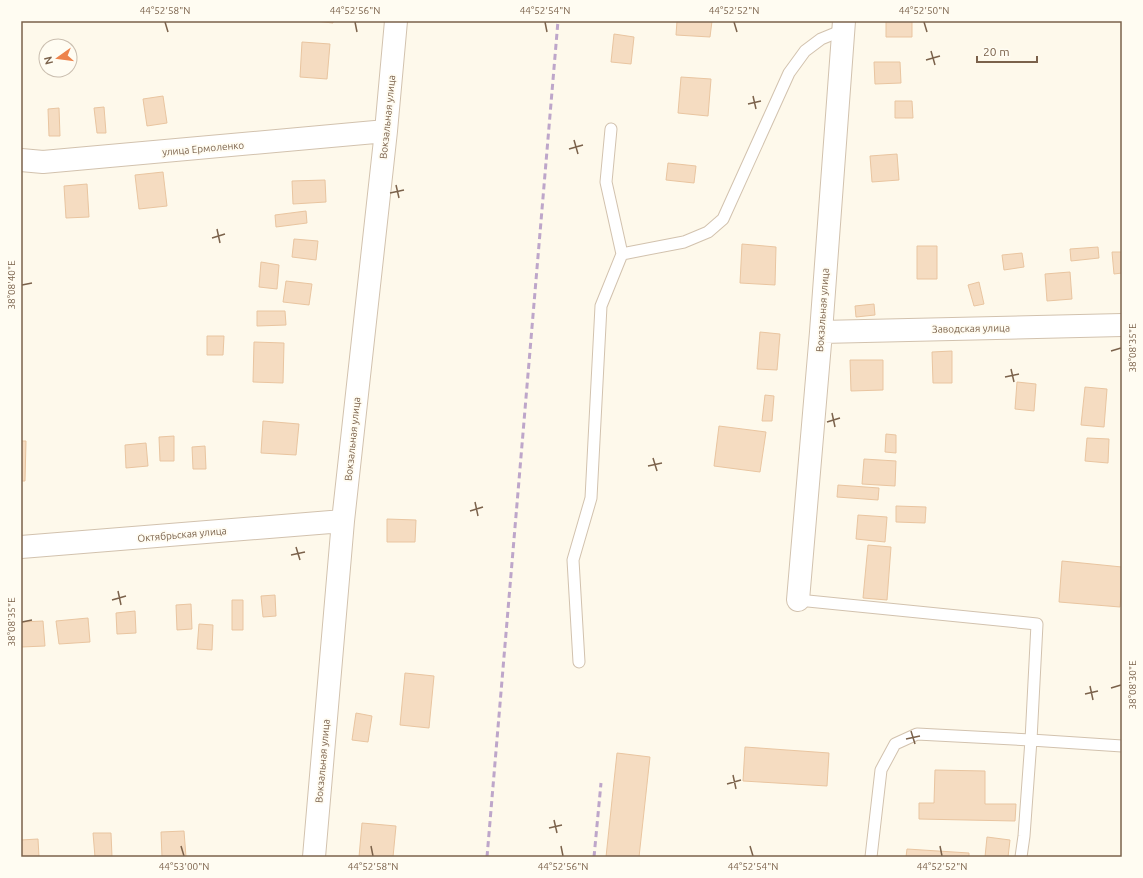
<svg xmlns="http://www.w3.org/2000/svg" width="1143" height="878" font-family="Ubuntu,sans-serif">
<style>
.building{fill:#f5dcc1;stroke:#e9c5a0}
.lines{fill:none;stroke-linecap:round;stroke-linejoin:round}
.lane-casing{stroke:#d2c2ae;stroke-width:13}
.street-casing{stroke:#d2c2ae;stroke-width:24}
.lane{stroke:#fff;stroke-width:11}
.street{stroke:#fff;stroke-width:22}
.rail{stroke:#bea6ca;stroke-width:3;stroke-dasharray:6 4;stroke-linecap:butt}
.ticks{fill:none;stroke:#7b624b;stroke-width:1.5}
.labels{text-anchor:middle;stroke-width:3.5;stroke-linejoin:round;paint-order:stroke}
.street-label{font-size:10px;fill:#7b624b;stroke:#fffcf2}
.neatline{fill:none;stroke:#7b624b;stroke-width:1.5}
.ticks-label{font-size:10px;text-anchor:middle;fill:#7b624b}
</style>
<rect width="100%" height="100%" fill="#fef9eb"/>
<!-- building -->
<path class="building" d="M315,21H333V23Z
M677,21H712L710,37L676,35Z
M886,21H912V37H886Z
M614,34L634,37L631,64L611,62Z
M302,42L330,44L327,79L300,77Z
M874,62H900L901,83L875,84Z
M681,77L711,79L708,116L678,113Z
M163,96L167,123L147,126L143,99Z
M895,101H912L913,118H895Z
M104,107L106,133H97L94,108Z
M59,108L60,136H49L48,109Z
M897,154L899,180L872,182L870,156Z
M668,163L696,166L694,183L666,180Z
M163,172L167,206L139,209L135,175Z
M325,180L326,202L293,204L292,181Z
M87,184L89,217L66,218L64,186Z
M306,211L307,223L276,227L275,215Z
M294,239L318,241L316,260L292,257Z
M742,244L776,247L775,285L740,283Z
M917,246H937V279H917Z
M1098,247L1099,258L1071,261L1070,249Z
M1112,252H1122V273L1114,274Z
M1022,253L1024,267L1004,270L1002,255Z
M261,262L279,265L277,289L259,287Z
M1070,272L1072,299L1047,301L1045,274Z
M286,281L312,284L309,305L283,302Z
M979,282L984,304L974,306L968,285Z
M874,304L875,315L856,317L855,306Z
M257,311H285L286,325L257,326Z
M760,332L780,334L777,370L757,369Z
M207,336H224L223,355H207Z
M254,342L284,343L283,383L253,382Z
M952,351V383H933L932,352Z
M850,360H883V390L851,391Z
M1017,382L1036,384L1034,411L1015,409Z
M1085,387L1107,389L1104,427L1081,425Z
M765,395L774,396L772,421H762Z
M263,421L299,424L296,455L261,453Z
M719,426L766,432L760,472L714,466Z
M886,434L896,435V453L885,452Z
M174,436V461H160L159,437Z
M1087,438L1109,439L1108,463L1085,461Z
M21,441H26L25,481H21Z
M146,443L148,466L126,468L125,445Z
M205,446L206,469H193L192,447Z
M864,459L896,461L895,486L862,484Z
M838,485L879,488L878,500L837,497Z
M896,506L926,507L925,523L896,522Z
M858,515L887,517L885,542L856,539Z
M387,519L416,520L415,542H387Z
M868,545L891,547L887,600L863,598Z
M1062,561L1122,567V581L1120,607L1059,602Z
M275,595L276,616L263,617L261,596Z
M232,600H243V630H232Z
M191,604L192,629L177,630L176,605Z
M135,611L136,633L117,634L116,613Z
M88,618L90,642L59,644L56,621Z
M43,621L45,646L21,647V622Z
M199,624L213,625L212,650L197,649Z
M405,673L434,676L429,728L400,725Z
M356,713L372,716L368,742L352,740Z
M745,747L829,753L827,786L743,781Z
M617,753L650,757L639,857H606Z
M935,770L985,771V804H1016L1015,821L919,819V803H934Z
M362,823L396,826L393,857H359Z
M184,831L186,857H162L161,832Z
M93,833H111L112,857H95Z
M987,837L1010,840L1008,857H985Z
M38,839L39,857H21V840Z
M907,849L969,853V857H906Z"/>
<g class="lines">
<!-- lane casing -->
<g class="lane-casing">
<path id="lane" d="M622,254L684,242L708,232L723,219L789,73L805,51L821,39L843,30
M798,600L1037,624L1031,740L917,734L895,744L881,770L871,857
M579,662L573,560L591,498L601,306L622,254L606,182L611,129
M1021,857L1024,836L1031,740L1122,746"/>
</g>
<!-- street casing -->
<g class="street-casing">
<path id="street" d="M21,160L43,162L386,131
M821,332L1122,325
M21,547L343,521
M798,600L821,332L844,21
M314,857L343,521L386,131L396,21"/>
</g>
<!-- lane -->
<use href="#lane" class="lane"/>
<!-- street -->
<use href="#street" class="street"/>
<!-- rail -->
<path class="rail" d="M487,857L558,21
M594,857L601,783"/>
</g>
<!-- ticks -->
<path class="ticks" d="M165,22L168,32M355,22L357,32M545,22L547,32M734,22L737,32M924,22L927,32M931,51L935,65M926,60L940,56M753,96L756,109M748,104L761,101M574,140L578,154M569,149L583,145M396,185L399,198M390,193L404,190M217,229L220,243M212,238L225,234M22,285L32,283M1111,351L1121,348M1011,369L1014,382M1005,377L1019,374M832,413L835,427M827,422L840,418M653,458L657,471M648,466L662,463M475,502L478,516M470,511L483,507M296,547L300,560M291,555L305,552M118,591L121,605M112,600L126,596M22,622L32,620M1090,686L1093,700M1111,688L1121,685M1085,694L1098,691M911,731L915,744M906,739L920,736M733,775L736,789M727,784L741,780M554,820L557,833M549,828L562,825M181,846L184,856M371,846L373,856M561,846L563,856M750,846L753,856M940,846L942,856"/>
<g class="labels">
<!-- street labels -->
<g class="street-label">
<text transform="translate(387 117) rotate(-84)" y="4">Вокзальная улица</text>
<text transform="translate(203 148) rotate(-5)" y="4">улица Ермоленко</text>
<text transform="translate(822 310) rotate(-86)" y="4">Вокзальная улица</text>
<text transform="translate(971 328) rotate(-1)" y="4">Заводская улица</text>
<text transform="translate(352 439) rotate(-84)" y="4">Вокзальная улица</text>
<text transform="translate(182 534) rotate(-5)" y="4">Октябрьская улица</text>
<text transform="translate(322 761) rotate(-85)" y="4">Вокзальная улица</text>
</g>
</g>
<!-- border -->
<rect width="1143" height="878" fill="none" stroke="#fffcf2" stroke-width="44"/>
<!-- north arrow -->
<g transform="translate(58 58) rotate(256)"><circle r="19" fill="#fffcf2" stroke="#cabeaf"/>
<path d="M0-3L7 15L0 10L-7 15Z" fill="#ed834b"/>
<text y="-6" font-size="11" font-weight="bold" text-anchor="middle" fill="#7b624b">N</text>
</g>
<!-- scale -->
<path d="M977 56v6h60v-6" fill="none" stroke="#7b624b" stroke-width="2"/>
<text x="983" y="56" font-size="12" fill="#7b624b" stroke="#fffcf2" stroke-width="3" paint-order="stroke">20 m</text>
<rect x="22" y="22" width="1099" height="834" class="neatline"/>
<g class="ticks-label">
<text x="165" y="14">44°52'58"N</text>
<text x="355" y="14">44°52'56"N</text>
<text x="545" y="14">44°52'54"N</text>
<text x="734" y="14">44°52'52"N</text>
<text x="924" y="14">44°52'50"N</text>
<text transform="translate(11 285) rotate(-90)" y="4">38°08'40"E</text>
<text transform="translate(1132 348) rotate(-90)" y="4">38°08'35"E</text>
<text transform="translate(11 622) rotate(-90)" y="4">38°08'35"E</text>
<text transform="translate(1132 685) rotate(-90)" y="4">38°08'30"E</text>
<text x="184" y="870">44°53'00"N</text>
<text x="373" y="870">44°52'58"N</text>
<text x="563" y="870">44°52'56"N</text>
<text x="753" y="870">44°52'54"N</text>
<text x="942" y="870">44°52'52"N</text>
</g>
</svg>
